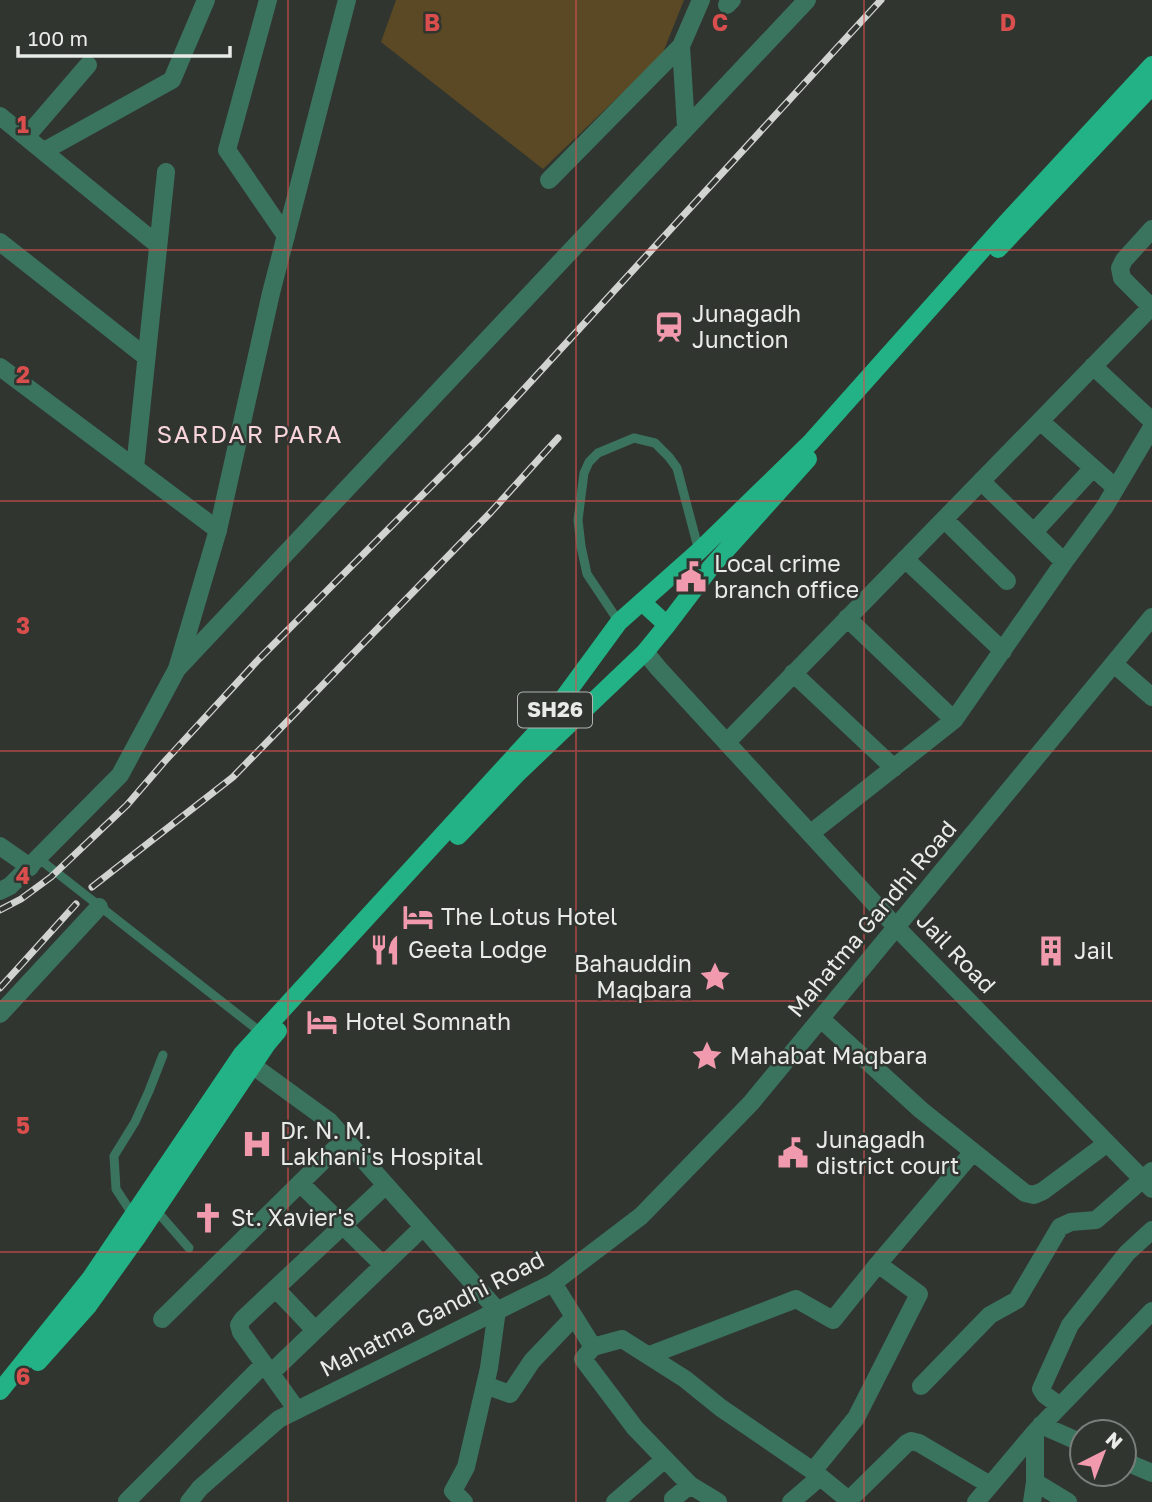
<svg xmlns="http://www.w3.org/2000/svg" width="1152" height="1502" font-family="'Golos Text',sans-serif">
<style>
.green{fill:#5a4924}
.lines{fill:none;stroke-linecap:round;stroke-linejoin:round}
.service{stroke:#3b745e;stroke-width:9}
.minor{stroke:#3b745e;stroke-width:18}
.tertiary{stroke:#3b745e;stroke-width:18}
.primary{stroke:#23b285;stroke-width:18}
.rail-casing{stroke:#d0d3d0;stroke-width:7}
.rail{stroke:#313530;stroke-width:4.5;stroke-dasharray:13;stroke-linecap:butt}
.grid{fill:none;stroke:#da4f4e;stroke-width:2;stroke-opacity:0.55}
.labels{text-anchor:middle;stroke-width:5;stroke-linejoin:round;paint-order:stroke}
.shield{fill:#313530;stroke:#b1b4b1;stroke-width:2}
.shield-label{font-size:21px;font-weight:bold;fill:#e8ebe8}
.poi-label{font-size:23px;fill:#e8ebe8;stroke:#313530;text-anchor:start}
.street-label{font-size:23px;fill:#e8ebe8;stroke:#313530}
.neighbourhood-label{font-size:24px;letter-spacing:2px;fill:#f8d5db;stroke:#313530}
.grid-label{font-size:23px;text-anchor:middle;font-weight:bold;fill:#da4f4e;stroke:#313530;stroke-width:5;stroke-linejoin:round;paint-order:stroke}
</style>
<rect width="100%" height="100%" fill="#313530"/>
<!-- green -->
<path class="green" d="M396,0H684L662,55L543,169L381,42Z"/>
<g class="lines">
<!-- service -->
<path class="service" d="M619,622L587,574L581,546L578,520L584,473L589,462L598,453L634,438L655,443L669,457L677,468L699,551
M38,858L263,1034
M155,1209L189,1248
M133,1215L116,1189L114,1156L135,1122L149,1091L163,1055"/>
<!-- minor -->
<path class="minor" d="M268,0L227,150L286,236
M727,5L732,0
M0,116L158,245
M686,127L681,46L701,0
M26,137L88,65
M44,151L172,80L206,0
M549,180L681,46
M0,242L146,357
M1151,307L1122,278L1120,268L1124,260L1152,229
M1093,366L1152,421
M0,367L218,530
M1040,421L1116,488
M135,468L166,172
M981,481L1064,562
M944,519L1007,581
M1034,532L1093,468
M905,559L1003,651
M847,618L954,720
M1114,664L1152,697
M177,669L807,0
M793,673L894,768
M727,742L1152,306
M811,833L954,720L1064,562L1104,508L1152,427
M0,846L30,867
M0,1014L99,907
M821,1019L921,1110L1025,1193L1034,1195L1043,1191L1106,1144
M252,1065L329,1121L497,1310L489,1368L466,1467L453,1491L464,1502
M300,1183L383,1265
M553,1283L593,1347L583,1359L635,1428L690,1485L673,1499L675,1502
M276,1289L315,1330
M162,1319L345,1139
M593,1347L622,1339L685,1379L721,1408L813,1471L851,1502
M650,1355L796,1299L833,1320L878,1264L973,1152
M271,1373L423,1227
M485,1385L510,1394L532,1361L574,1317
M921,1386L990,1315L1017,1300L1060,1227L1071,1222L1096,1220L1152,1171
M1060,1406L1045,1395L1041,1389L1070,1325L1127,1253L1152,1230
M297,1410L241,1332L239,1325L243,1319L386,1185
M1041,1425L1082,1443
M1124,1461L1152,1473
M813,1471L856,1418L919,1294L878,1264
M1035,1482L1068,1502
M690,1485L718,1502
M849,1500L907,1443L911,1441L919,1443L990,1485
M127,1501L264,1364
M615,1502L665,1459
M791,1502L820,1477
M976,1502L1035,1432L1152,1311
M1032,1502L1035,1482V1432"/>
<!-- tertiary -->
<path class="tertiary" d="M645,652L659,669L897,928L1152,1189
M0,891L10,886L120,775L177,669L218,530L271,293L347,0
M189,1502L200,1488L279,1419L553,1283L641,1216L751,1103L1152,617"/>
<!-- primary -->
<path class="primary" d="M998,249L1152,86
M642,602L667,625
M458,836L517,774L645,652L667,625L711,567L808,459
M38,1362L88,1306L138,1236L267,1044L278,1031
M0,1391L90,1279L242,1054L545,723L619,622L699,551L811,442L1006,223L1152,65"/>
<!-- rail casing -->
<g class="rail-casing">
<path id="rail" d="M92,887L233,777L491,512L558,438
M0,910L21,899L51,877L127,805L165,761L259,659L480,437L881,0
M0,988L76,904"/>
</g>
<!-- rail -->
<use href="#rail" class="rail"/>
</g>
<!-- grid -->
<path class="grid" d="M288,0V1502M576,0V1502M864,0V1502M0,250H1152M0,501H1152M0,751H1152M0,1001H1152M0,1252H1152"/>
<!-- icons -->
<defs>
<g id="station-bare" transform="scale(2.415)"><path d="M-3-6H3Q5-6 5-4V2Q5 4 3 4L4.5 6H3L1.5 4h-3L-3 6H-4.5L-3 4Q-5 4-5 2V-4Q-5-6-3-6ZM-3.5-4v3h7v-3ZM-3.5 1v1.5H-2V1ZM2 1v1.5H3.5V1Z" fill="#f29aad" stroke="#313530" stroke-width="2.5" paint-order="stroke"/></g>
<g id="civic-bare" transform="scale(2.415)"><path d="M-.6-6.5H3V-4.5H.6V-3L4-1V1h2V6H-6V1h2V-1L-.6-3ZM-1.2 2.5V6h2.4V2.5Z" fill="#f29aad" stroke="#313530" stroke-width="2.5" paint-order="stroke"/></g>
<g id="hotel-bare" transform="scale(2.415)"><path d="M-6-4.5h1.5V1H6V5H4.5V3h-9V5H-6ZM-4 0a1.8 1.8 0 1 1 3.6 0ZM.5 0V-2.5h3Q6-2.5 6 0Z" fill="#f29aad" stroke="#313530" stroke-width="2.5" paint-order="stroke"/></g>
<g id="restaurant-bare" transform="scale(2.415)"><path d="M-5-6h1v4h1v-4h1v4h1v-4h1v5L-1.5 .5V6h-2V.5L-5-1ZM5-6V6H3V1.5H1.5Q1.5-4 5-6Z" fill="#f29aad" stroke="#313530" stroke-width="2.5" paint-order="stroke"/></g>
<g id="building-bare" transform="scale(2.415)"><path d="M-4-6H4V6H1V3H-1V6H-4ZM-2.5-4.3h1.7v1.8h-1.7ZM.8-4.3h1.7v1.8H.8ZM-2.5-1h1.7V.8h-1.7ZM.8-1h1.7V.8H.8Z" fill="#f29aad" stroke="#313530" stroke-width="2.5" paint-order="stroke"/></g>
<g id="sight-bare" transform="scale(2.415)"><path d="M0-6L1.8-2.2L6-1.7L2.9 1.2L3.7 5.4L0 3.3L-3.7 5.4L-2.9 1.2L-6-1.7L-1.8-2.2Z" fill="#f29aad" stroke="#313530" stroke-width="2.5" paint-order="stroke"/></g>
<g id="hospital-bare" transform="scale(2.415)"><path d="M-5-5h3v3.5h4V-5h3V5h-3V1.5h-4V5h-3Z" fill="#f29aad" stroke="#313530" stroke-width="2.5" paint-order="stroke"/></g>
<g id="church-bare" transform="scale(2.415)"><path d="M-1.2-6h2.4v3.5h3.3v2.4h-3.3V6h-2.4V-.1h-3.3v-2.4h3.3Z" fill="#f29aad" stroke="#313530" stroke-width="2.5" paint-order="stroke"/></g>
</defs>
<g fill-rule="evenodd">
<use href="#station-bare" x="669" y="327"/>
<use href="#civic-bare" x="691" y="577"/>
<use href="#hotel-bare" x="418" y="917"/>
<use href="#restaurant-bare" x="385" y="950"/>
<use href="#building-bare" x="1051" y="951"/>
<use href="#sight-bare" x="715" y="977"/>
<use href="#hotel-bare" x="322" y="1022"/>
<use href="#sight-bare" x="707" y="1056"/>
<use href="#hospital-bare" x="257" y="1144"/>
<use href="#civic-bare" x="793" y="1153"/>
<use href="#church-bare" x="208" y="1218"/>
</g>
<g class="labels">
<!-- shield labels -->
<rect class="shield" x="518" y="692.5" width="74" height="35" rx="5"/>
<g class="shield-label">
<text x="555" y="717">SH26</text>
</g>
<!-- poi labels -->
<g class="poi-label">
<text x="692" y="322">Junagadh<tspan x="692" dy="26">Junction</tspan></text>
<text x="714" y="572">Local crime<tspan x="714" dy="26">branch office</tspan></text>
<text x="441" y="925">The Lotus Hotel</text>
<text x="408" y="958">Geeta Lodge</text>
<text x="1074" y="959">Jail</text>
<text x="692" y="972" text-anchor="end">Bahauddin<tspan x="692" dy="26">Maqbara</tspan></text>
<text x="345" y="1030">Hotel Somnath</text>
<text x="730" y="1064">Mahabat Maqbara</text>
<text x="280" y="1139">Dr. N. M.<tspan x="280" dy="26">Lakhani's Hospital</tspan></text>
<text x="816" y="1148">Junagadh<tspan x="816" dy="26">district court</tspan></text>
<text x="231" y="1226">St. Xavier's</text>
</g>
<!-- street labels -->
<g class="street-label">
<text transform="translate(872 919) rotate(-50)" y="8">Mahatma Gandhi Road</text>
<text transform="translate(956 953) rotate(46)" y="8">Jail Road</text>
<text transform="translate(432 1314) rotate(-27)" y="8">Mahatma Gandhi Road</text>
</g>
<!-- neighbourhood labels -->
<g class="neighbourhood-label">
<text x="250" y="443">SARDAR PARA</text>
</g>
</g>
<g class="grid-label">
<text x="432" y="31">B</text>
<text x="720" y="31">C</text>
<text x="1008" y="31">D</text>
<text x="23" y="133">1</text>
<text x="23" y="383">2</text>
<text x="23" y="634">3</text>
<text x="23" y="884">4</text>
<text x="23" y="1134">5</text>
<text x="23" y="1385">6</text>
</g>
<!-- north arrow -->
<g transform="translate(1103 1453) rotate(42)"><circle r="33" fill="#313530" stroke="#7a7e7a" stroke-width="2"/>
<path d="M0-5L12 26L0 18L-12 26Z" fill="#f29aad"/>
<text y="-10" font-size="19" font-weight="bold" text-anchor="middle" fill="#e8ebe8">N</text>
</g>
<!-- scale -->
<path d="M18 46v10h212v-10" fill="none" stroke="#e8ebe8" stroke-width="3.5"/>
<text x="28" y="46" font-size="21" fill="#e8ebe8" stroke="#313530" stroke-width="5" paint-order="stroke">100 m</text>
</svg>
